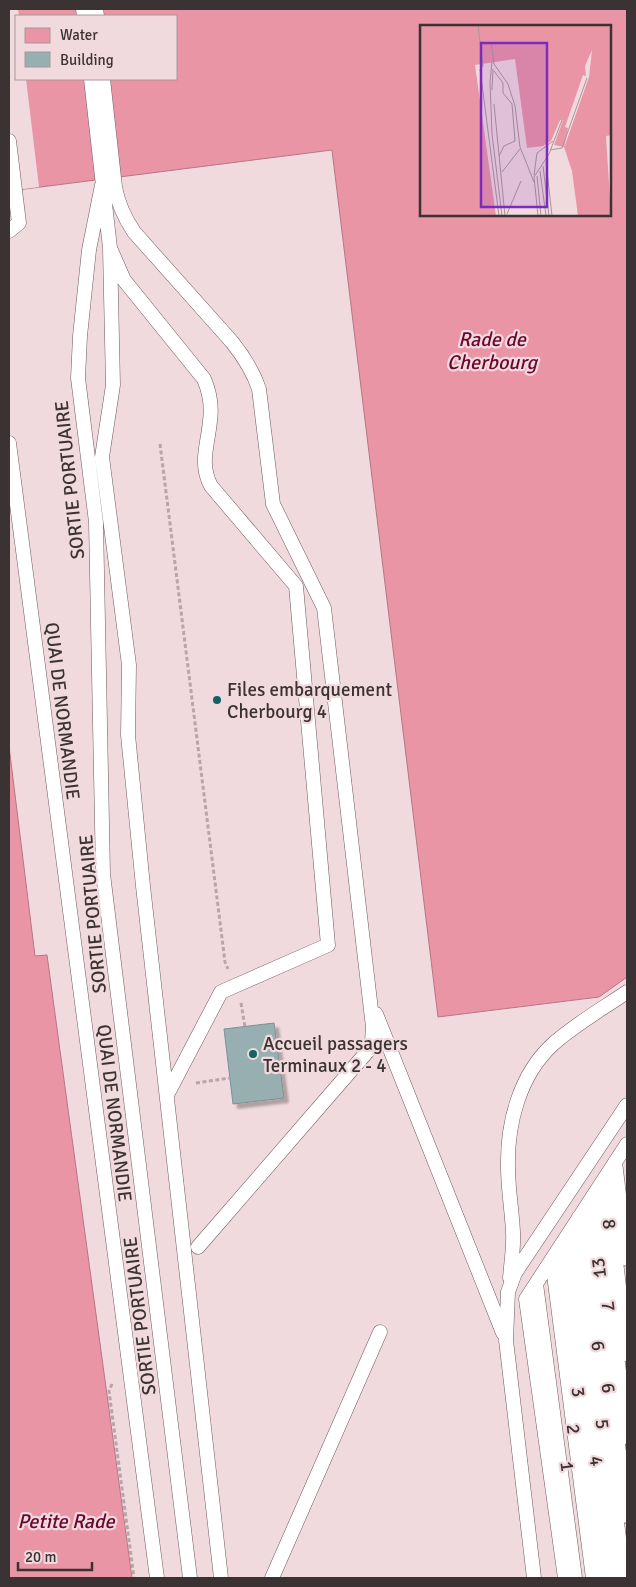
<svg xmlns="http://www.w3.org/2000/svg" width="636" height="1587" font-family="Signika,sans-serif">
<style>
.water{fill:#ea95a6;stroke:#b67784;fill-rule:evenodd}
.pier{fill:#f1dadd}
.building{fill:#98afb1;stroke:#7b9294;filter:url(#shadow)}
.lines{fill:none;stroke-linecap:round;stroke-linejoin:round}
.lane-casing{stroke:#6e5a5e;stroke-width:15}
.path{stroke:#b7a5a7;stroke-width:3;stroke-dasharray:4 2.5;stroke-linecap:butt}
.lane{stroke:#fff;stroke-width:14}
.poi-dot{fill:#126267;stroke:#f1dadd;stroke-width:2}
.labels{text-anchor:middle;stroke-width:4.5;stroke-linejoin:round;paint-order:stroke}
.street-label{font-size:19px;fill:#3b3233;stroke:#f1dadd}
.poi-label{font-size:19px;fill:#3b3233;stroke:#f1dadd;text-anchor:start}
.water-label{font-size:20px;font-style:italic;fill:#6d062e;stroke:#f1dadd}
.inset-river{fill:none;stroke:#ea95a6;stroke-width:2.5}
.inset-road{fill:none;stroke:#a89799;stroke-width:1}
.view{fill:#7b2cbf;fill-opacity:0.15;stroke:#7b2cbf;stroke-width:2.5}
.inset-edge{fill:none;stroke:#3b3233;stroke-width:2.5}
</style>
<defs>
<filter id="shadow"><feDropShadow dx="4.5" dy="4.5" stdDeviation="1" flood-color="#0004"/></filter>
</defs>
<rect width="100%" height="100%" fill="#f1dadd"/>
<!-- water -->
<path class="water" d="M9,9H627V977L599,997L438,1017L332,150L9,191ZM16,16H176V79H16ZM421,26H610V215H421Z
M9,746L35,956L47,955L132,1578H9Z"/>
<!-- pier -->
<path class="pier" d="M9,9H18L19,16H16V79H26L39,187L9,191Z"/>
<!-- building -->
<path class="building" d="M274,1023L284,1098L233,1104L224,1029Z"/>
<g class="lines">
<!-- lane casing -->
<g class="lane-casing">
<path id="lane" d="M83,9L84,16
M96,9L97,16
M91,79L110,248L124,280L204,379C210,393 212,407 210,421C208,444 199,464 211,486L296,586L328,945L221,992L167,1095
M103,79L115,187C118,204 124,217 134,232L232,342C244,357 253,371 259,389L273,504L324,608L373,1027L372,1041L367,1052L198,1247
M9,141L19,223L9,231
M102,185L89,250L80,336L78,378L96,522L103,874L190,1578
M110,248L113,385L102,457L129,665L128,735L143,886L221,1578
M9,443L157,1578
M376,1014L503,1333
M615,1162L627,1259
M606,1177L627,1354
M597,1190L627,1437
M588,1204L627,1516
M579,1217L624,1578
M571,1231L614,1578
M561,1245L603,1578
M552,1259L593,1578
M510,1278C511,1263 514,1247 513,1232C512,1211 508,1189 508,1167C507,1124 519,1076 552,1045C574,1025 602,1009 627,992
M536,1284L575,1578
M272,1578L380,1332
M534,1578L506,1340L508,1292L515,1273L627,1105
M565,1578L526,1299L627,1144"/>
</g>
<!-- path -->
<path class="path" d="M160,444L225,962L228,969
M241,1003L245,1027
M196,1083L230,1078
M112,1384L109,1391L134,1578"/>
<!-- lane -->
<use href="#lane" class="lane"/>
</g>
<!-- markers -->
<g class="poi-dot">
<circle cx="217" cy="700" r="5"/>
<circle cx="253" cy="1054" r="5"/>
</g>
<g class="labels">
<!-- street labels -->
<g class="street-label">
<text transform="translate(69 480) rotate(-96)" y="7">SORTIE PORTUAIRE</text>
<text transform="translate(63 711) rotate(83)" y="7">QUAI DE NORMANDIE</text>
<text transform="translate(92 914) rotate(-95)" y="7">SORTIE PORTUAIRE</text>
<text transform="translate(115 1113) rotate(83)" y="7">QUAI DE NORMANDIE</text>
<text transform="translate(610 1224) rotate(83)" y="7">8</text>
<text transform="translate(598 1268) rotate(-97)" y="7">13</text>
<text transform="translate(609 1306) rotate(83)" y="7">7</text>
<text transform="translate(139 1316) rotate(-97)" y="7">SORTIE PORTUAIRE</text>
<text transform="translate(597 1346) rotate(-97)" y="7">9</text>
<text transform="translate(609 1388) rotate(83)" y="7">6</text>
<text transform="translate(579 1392) rotate(83)" y="7">3</text>
<text transform="translate(603 1424) rotate(83)" y="7">5</text>
<text transform="translate(574 1429) rotate(83)" y="7">2</text>
<text transform="translate(597 1461) rotate(83)" y="7">4</text>
<text transform="translate(568 1466) rotate(82)" y="7">1</text>
</g>
<!-- poi labels -->
<g class="poi-label">
<text x="227" y="696">Files embarquement<tspan x="227" dy="22">Cherbourg 4</tspan></text>
<text x="263" y="1050">Accueil passagers<tspan x="263" dy="22">Terminaux 2 - 4</tspan></text>
</g>
<!-- water labels -->
<g class="water-label">
<text x="492" y="346">Rade de<tspan x="492" dy="23">Cherbourg</tspan></text>
<text x="66" y="1528">Petite Rade</text>
</g>
</g>
<!-- overview -->
<g transform="translate(420 25)">
<rect width="191" height="191" fill="#f1dadd"/>
<path d="M0,0H191L192,110L186,111L191,191H158L152,146L144,122L134,120L143,95H140L131,116L123,121L107,123L95,34L55,40L76,191H0Z" fill="#ea95a6"/>
<path d="M172,25L169,52L144,123L148,103L145,102L163,50L166,51L165,41Z" fill="#f1dadd"/>
<path class="inset-river" d="M68,0L70,17M141,94L172,0"/>
<path class="inset-road" d="M58,0L63,41L60,44L79,191M71,17L74,39L88,59L95,81L100,122L114,157M72,37L70,57L72,109L82,191M74,46L83,58V68L92,79L95,116L84,121L79,131M72,65L73,44M74,79L85,191M130,125L142,123L167,53M126,137L132,191M123,141L129,191M120,146L126,191M82,147L100,124M114,150L117,128L133,116M117,151L121,191M87,189L101,156M118,191L114,152L129,129L142,95"/>
<path class="view" d="M61,18H127V182H61Z"/>
<rect width="191" height="191" class="inset-edge"/>
</g>
<!-- border -->
<rect width="636" height="1587" fill="none" stroke="#3b3233" stroke-width="20"/>
<!-- legend -->
<rect x="15" y="15" width="162" height="65" fill="#f1dadd" stroke="#a89799"/>
<rect x="25" y="28" width="25" height="15" fill="#ea95a6" stroke="#a89799"/>
<text x="60" y="40" font-size="15" fill="#3b3233">Water</text>
<rect x="25" y="52" width="25" height="15" fill="#98afb1" stroke="#a89799"/>
<text x="60" y="65" font-size="15" fill="#3b3233">Building</text>
<!-- scale -->
<path d="M18 1562v8h74v-8" fill="none" stroke="#3b3233" stroke-width="2.5"/>
<text x="25" y="1562" font-size="15" fill="#3b3233" stroke="#f1dadd" stroke-width="4" paint-order="stroke">20 m</text>
</svg>
